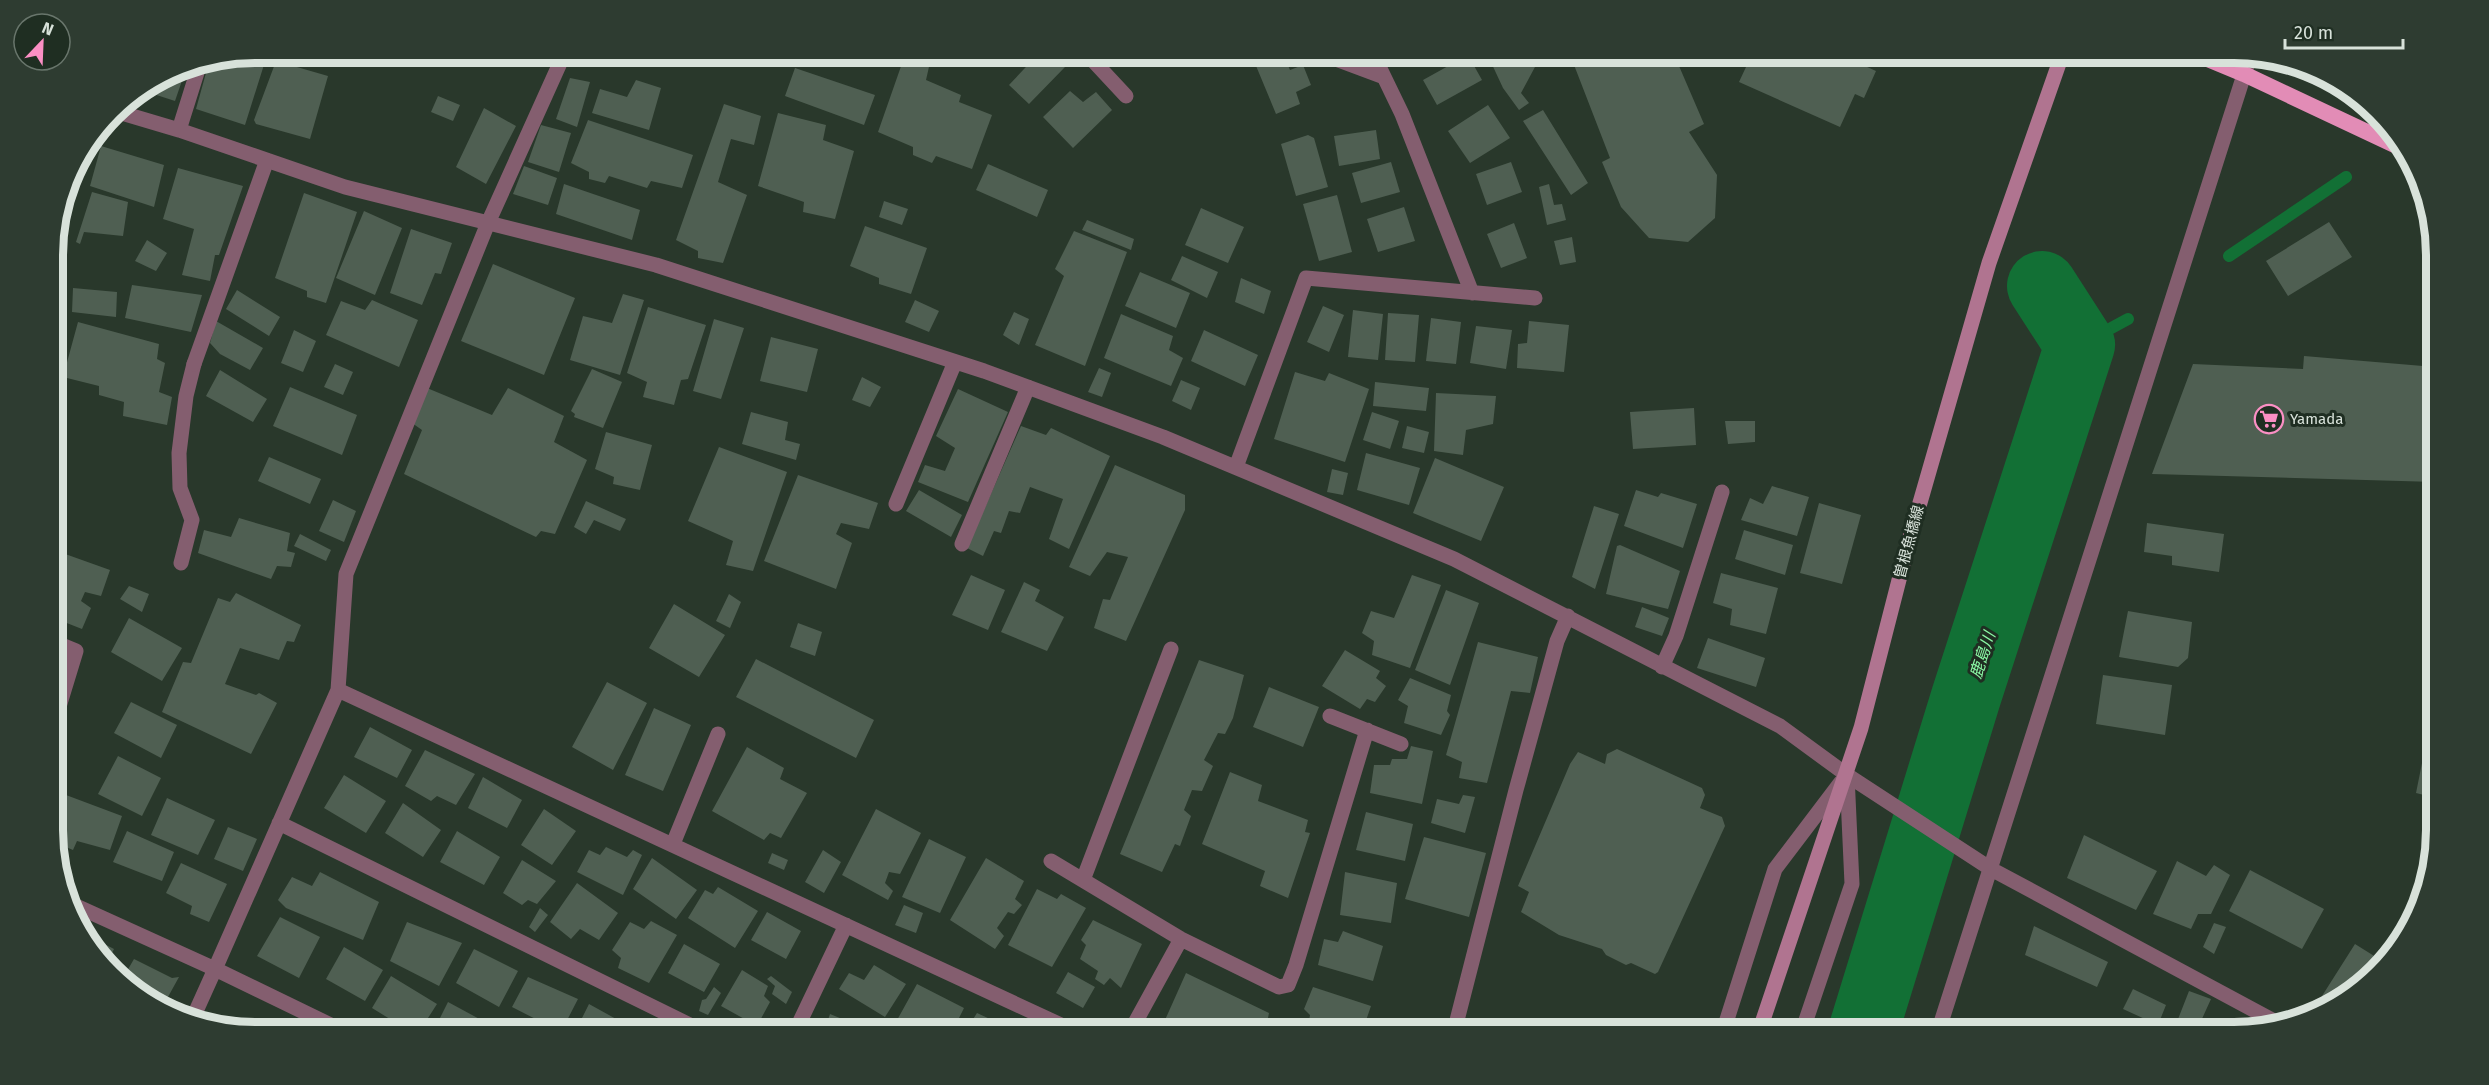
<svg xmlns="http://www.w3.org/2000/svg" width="2489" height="1085" font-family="'Fira Sans','Noto Sans JP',sans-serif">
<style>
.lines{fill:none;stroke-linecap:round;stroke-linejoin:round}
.stream{stroke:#127035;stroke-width:12}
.river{stroke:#127035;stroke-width:70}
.building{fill:#4f5f52}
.service{stroke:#845e6f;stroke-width:15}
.minor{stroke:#845e6f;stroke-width:15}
.secondary{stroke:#b07490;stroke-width:15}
.trunk{stroke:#e28cb6;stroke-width:16}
.labels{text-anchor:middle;stroke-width:6;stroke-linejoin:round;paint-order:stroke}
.poi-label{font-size:15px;fill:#d8e2da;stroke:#1f2e22;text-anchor:start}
.street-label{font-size:15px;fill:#d8e2da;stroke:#1f2e22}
.water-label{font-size:16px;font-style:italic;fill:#8cfaa6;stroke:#1f2e22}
.rim{fill:none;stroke:#d8e2da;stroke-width:8}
</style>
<rect width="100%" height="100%" fill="#29382b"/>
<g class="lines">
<!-- stream -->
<path class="stream" d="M2229,256L2346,177
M2080,345L2128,319"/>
<!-- river -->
<path class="river" d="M1863,1032L1966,697L2080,345L2042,286"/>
</g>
<!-- building -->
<path class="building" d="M255,52H268L245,125L196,109L209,62Z
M642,52H673L668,63Z
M906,52H919L931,58L926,80L961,95L959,102L992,115L972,169L936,156L932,163L913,155V147L878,132Z
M1040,52H1049L1065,67L1029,104L1009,85Z
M1123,52H1144L1131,63Z
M1216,52H1228L1222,59Z
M1274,52H1282L1290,70L1303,65L1311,85L1296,92L1300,104L1276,114L1254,61Z
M1416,52H1434L1420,60Z
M1492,52H1543L1521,93L1529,103L1519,110L1503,88L1489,58Z
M1569,52H1673L1704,124L1689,132L1717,175L1715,218L1688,242L1649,238L1621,207L1602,162L1610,158Z
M1753,52H1834L1876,71L1864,98L1855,94L1840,127L1739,82Z
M1468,55L1482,80L1437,105L1423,80Z
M276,61L328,76L310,139L256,124L254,120Z
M187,66L175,101L141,90L178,68Z
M795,68L875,95L864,125L785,96Z
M570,78L590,82L577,127L556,119Z
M636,80L661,88L649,130L592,113L600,89L627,97Z
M1070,91L1083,102L1096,92L1112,110L1073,148L1043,117Z
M438,96L460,105L453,121L431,112Z
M724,104L761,116L754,145L731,139L718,182L747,195L723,263L698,258V251L676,240Z
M1488,105L1510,138L1470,163L1448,131Z
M484,108L516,126L486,184L456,167Z
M1543,110L1588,183L1571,195L1523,121Z
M778,113L826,125L823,140L854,151L835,219L803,212L804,202L758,186Z
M588,120L693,155L682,188L651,181L647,188L609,176L605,183L589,179V172L571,163Z
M541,125L571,133L559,172L528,162Z
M1376,130L1380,159L1339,166L1334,136Z
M1308,135L1314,138L1328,187L1296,196L1281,144Z
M101,146L164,165L154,207L90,186Z
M88,147L92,149L69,214L61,212L73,166Z
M1391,162L1400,192L1361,203L1352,173Z
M1511,162L1522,192L1487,205L1476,174Z
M988,164L1048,190L1037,217L976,190Z
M524,166L557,178L548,205L513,194Z
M178,168L243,186L219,255H215L210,281L182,275L194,229L163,219Z
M564,184L640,210L632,240L556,214Z
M1549,184L1554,205L1562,204L1566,220L1547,225L1539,187Z
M92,192L128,202L123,236L84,232L80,244L76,242Z
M304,193L357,212L326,303L307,297V291L275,278Z
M1337,195L1352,252L1319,261L1303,204Z
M884,201L908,209L902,225L879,217Z
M1404,207L1415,241L1378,252L1367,219Z
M1201,208L1244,227L1228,263L1185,245Z
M364,211L402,228L375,295L336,278Z
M1087,220L1134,239L1131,250L1082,230Z
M58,221L62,222L57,240L53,239Z
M2329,222L2352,257L2288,296L2266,261Z
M1514,223L1527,258L1501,268L1487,234Z
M865,226L927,248L911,294L879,284V278L850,266Z
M411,229L452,243L441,274L435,273L422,305L390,293Z
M1074,231L1127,252L1085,366L1035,345L1064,276L1055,269Z
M1572,237L1576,262L1560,265L1554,241Z
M147,240L167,253L156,271L135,261Z
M53,253L63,255L57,284L53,283Z
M1182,256L1218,272L1207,298L1171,280Z
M493,264L575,298L544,375L461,341Z
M1140,272L1190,293L1176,328L1125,306Z
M1241,278L1271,291L1264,314L1235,302Z
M132,285L202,295L191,332L125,318Z
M73,288L117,292L116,317L72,312Z
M237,290L280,317L269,336L226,309Z
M623,294L644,300L620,375L570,360L583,316L612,323Z
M372,300L418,320L399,367L326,335L341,301L365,310Z
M915,300L939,311L929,332L905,322Z
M1323,306L1344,315L1329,352L1307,342Z
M648,307L706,325L688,379L681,380L674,405L643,397L647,382L627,373Z
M1353,310L1383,314L1378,360L1348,357Z
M1014,312L1029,319L1019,345L1003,335Z
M1388,313L1419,315L1415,362L1385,360Z
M1121,314L1173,336L1169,350L1183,358L1171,386L1104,358Z
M53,316L60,317L54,346H53Z
M1431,318L1461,322L1456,364L1426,361Z
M714,319L744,328L721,399L693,391Z
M216,321L263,348L250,370L220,354L210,343Z
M1529,321L1569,325L1564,372L1517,368L1518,344L1527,343Z
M78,322L159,344L157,359L165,363L159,392L172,397L167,425L123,416L124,402L99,395V386L63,377Z
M1476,326L1512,330L1506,369L1470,363Z
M294,330L316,341L303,372L281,363Z
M1204,330L1258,355L1245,386L1191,361Z
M771,337L818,349L807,392L760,381Z
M2304,356L2435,367L2436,482L2152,474L2193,364L2303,369Z
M335,364L353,372L343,395L324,387Z
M1099,368L1111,373L1102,397L1088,392Z
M592,369L622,382L603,428L574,417L575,414L571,411Z
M220,370L267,399L253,422L206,396Z
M1295,372L1325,381L1329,373L1369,389L1345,462L1274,439Z
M862,377L881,387L870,407L852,400Z
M1181,380L1200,388L1191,410L1172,401Z
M1375,382L1429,388L1426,411L1373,406Z
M290,387L357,415L342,455L273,426Z
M427,388L492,415L508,388L564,416L554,442L587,460L555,534L541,531L536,537L404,474L422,430L412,423Z
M958,389L1008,412L968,502L918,482L925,465L945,471L955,448L936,436Z
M1436,393L1496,396L1493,424L1466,430L1463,455L1434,451Z
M1694,408L1696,445L1633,449L1630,412Z
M751,412L788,422L785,440L800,444L796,460L742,444Z
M1372,412L1399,421L1390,449L1363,440Z
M1725,421H1755V442L1728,444Z
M1021,426L1046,435L1051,428L1110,456L1069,549L1049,539L1063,499L1030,487L1020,513L1009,511L1001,533L994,531L983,556L967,548Z
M1407,426L1429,432L1424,453L1402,448Z
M606,432L652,445L640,490L613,484L614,477L595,469Z
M719,447L787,472L753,571L726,565L733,541L688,521Z
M1366,453L1420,468L1409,505L1357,490Z
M269,457L321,479L310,504L258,481Z
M1435,458L1504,487L1481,541L1413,513Z
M1115,465L1185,495V510L1126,641L1094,628L1103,599L1110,600L1128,557L1107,552L1090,576L1069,567Z
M1332,469L1348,473L1343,495L1327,492Z
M798,475L878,503L869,529L841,523L836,534L852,543L836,589L764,561Z
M1772,486L1809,497L1797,536L1741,520L1750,498L1763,504Z
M919,490L962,515L951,537L906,511Z
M1636,490L1658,497L1661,493L1697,504L1683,548L1624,526Z
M333,500L356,511L344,542L319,531Z
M586,501L626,519L620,531L594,520L586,534L574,527Z
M1819,503L1861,515L1842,584L1800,573Z
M1594,506L1619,514L1595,589L1572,577Z
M239,518L290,533L287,551L295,553L291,567L277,566L271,579L198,553L204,530L231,537Z
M2147,523L2224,534L2219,572L2172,565V556L2144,552Z
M1744,530L1793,545L1785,575L1735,559Z
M300,534L331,550L326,561L294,546Z
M1620,545L1680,571L1668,609L1606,594L1617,546Z
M54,550L110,570L101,596L85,592L81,601L91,608L82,629L54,618Z
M1721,573L1778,588L1766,634L1730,625L1732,609L1713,603Z
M971,575L1005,590L988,630L952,615Z
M1412,575L1441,585L1410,668L1372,655L1374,641L1362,633L1371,611L1394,618Z
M1024,582L1040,590L1035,601L1064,617L1047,651L1001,632Z
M129,586L149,594L142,612L120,599Z
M1446,590L1479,603L1450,685L1415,670Z
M236,593L301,625L294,642L287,641L279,660L240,648L225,684L256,695L259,693L277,703L251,754L162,712L183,662L191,663L218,598L230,602Z
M729,594L741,602L730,628L716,621Z
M674,604L725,635L699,677L649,648Z
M1642,607L1669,618L1662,636L1635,627Z
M2128,611L2192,622L2188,658L2178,667L2119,657Z
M129,618L182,648L162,681L111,652Z
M798,623L822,632L815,656L790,647Z
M1708,638L1765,658L1756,687L1697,668Z
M1478,642L1538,657L1530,693L1511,691L1487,783L1459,778L1462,762L1446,755Z
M1345,650L1380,671L1376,678L1386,686L1375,702L1367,699L1360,709L1322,686Z
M756,659L874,720L856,758L736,697Z
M1199,660L1244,675L1233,718L1225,734L1218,733L1204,760L1213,766L1202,791L1192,790L1184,810L1191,816L1180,846L1175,844L1162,872L1120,854Z
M2103,675L2172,685L2165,735L2096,724Z
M1410,678L1451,695L1447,711L1450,715L1441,735L1404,723L1408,706L1398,700Z
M607,682L647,703L613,770L572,747Z
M1269,687L1319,707L1303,747L1253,727Z
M131,702L177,725L161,758L114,733Z
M654,708L691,725L663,791L625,775Z
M370,727L412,750L397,778L354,757Z
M1411,746L1433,751L1422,804L1370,793L1374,765H1390L1392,759H1407Z
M747,747L784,768L780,779L807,793L781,838L770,833L764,840L712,811Z
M1617,749L1702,788L1705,795L1700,808L1722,817L1725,826L1658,972L1655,974L1631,963L1626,965L1606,955L1602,949L1559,935L1521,912L1529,892L1518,886L1570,764L1578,752L1605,764L1607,754Z
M425,750L475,774L456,805L437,796L431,801L405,786Z
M118,756L161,778L142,816L98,794Z
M2422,763L2436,765V798L2416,793Z
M1230,772L1262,785L1258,801L1308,820L1305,832L1310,833L1288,898L1260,886L1265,871L1202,844Z
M344,775L386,801L366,833L324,808Z
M483,777L522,800L507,828L468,808Z
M66,795L122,816L110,850L77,841L73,850L54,842V825Z
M1463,795L1475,797L1465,833L1431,823L1437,799L1459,804Z
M167,798L215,820L198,855L151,835Z
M403,803L441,830L423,857L385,833Z
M544,809L576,831L552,865L521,845Z
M876,809L921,833L900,874L889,872L885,883L893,891L888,900L842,875Z
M1366,812L1413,824L1405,861L1356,850Z
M228,827L257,839L243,871L214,859Z
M127,831L174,852L162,881L113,862Z
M457,831L500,857L484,885L440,862Z
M2084,835L2157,871L2136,910L2067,878Z
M1424,837L1486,853L1469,917L1405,899Z
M929,839L966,857L940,913L902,897Z
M606,847L627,857L633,850L642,855L623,895L577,872L589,850L600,855Z
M823,850L841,862L824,893L805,882Z
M772,853L788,860L784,870L768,863Z
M652,858L697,890L676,919L633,889Z
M986,858L1024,881L1015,899L1022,905L1014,914L1008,912L997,928L1004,936L995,949L950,920Z
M522,860L556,881L537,904L528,900L522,905L503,893Z
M2177,861L2206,876L2214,865L2230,875L2211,914H2198L2191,929L2153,914Z
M181,863L227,884L209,922L190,914L192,906L166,893Z
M2250,870L2324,909L2302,949L2229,911Z
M320,872L379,902L363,940L286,908L278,900L292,877L312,886Z
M1345,872L1397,883L1391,923L1340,915Z
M577,883L618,913L599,940L580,929L571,939L550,922Z
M718,887L758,911L735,948L688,918L705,890L713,894Z
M1037,889L1057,899L1061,894L1086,908L1052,967L1008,945Z
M904,905L923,913L916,933L895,925Z
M540,908L548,915L535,932L529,927Z
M767,912L801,931L786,959L751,940Z
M280,917L320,937L299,978L257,956Z
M1093,920L1142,944L1121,988L1110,978L1104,985L1095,979L1098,971L1080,959L1086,945L1081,940Z
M651,921L677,935L649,983L618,968L621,958L612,950L630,922L644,929Z
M407,922L462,943L439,986L390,961Z
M2214,923L2226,927L2214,954L2203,947Z
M2034,926L2108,962L2097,987L2025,955Z
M1343,931L1383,946L1373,981L1318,965L1324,939L1338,942Z
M87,935L114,949L107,963L95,954Z
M684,944L720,964L704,992L668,973Z
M2355,944L2379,959L2373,974L2347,998L2334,1003L2322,996Z
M344,947L383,970L365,1001L326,979Z
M474,949L518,971L499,1007L456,983Z
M134,959L172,978L179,977L163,1006L115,969L117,967L127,971Z
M874,965L906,984L885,1017L839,989L849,973L864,980Z
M742,970L768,986L764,996L770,1002L757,1026L721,1006Z
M1068,972L1095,987L1083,1008L1056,993Z
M1186,973L1269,1013L1267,1023L1288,1032H1179L1180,1028L1165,1020Z
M391,976L437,1004L419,1032H411L372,1008Z
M771,976L792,992L786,1004L772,994L775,986L767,979Z
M528,977L578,999L561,1032L512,1007Z
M917,984L964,1008L952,1032H916L896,1022Z
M714,987L721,993L708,1015L699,1011L702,1000L706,999Z
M1313,987L1371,1006L1362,1032L1315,1031L1316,1025L1309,1021L1310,1015L1304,1009Z
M2133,989L2166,1005L2158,1025L2123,1009Z
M2189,991L2211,999L2196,1032H2173Z
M448,1002L485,1022L480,1032H433Z
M589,1004L627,1025L623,1032H575Z
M977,1013L1018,1032H965Z
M830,1014L874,1032H824Z
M507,1027L516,1032H503Z"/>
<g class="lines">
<!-- service -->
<path class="service" d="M181,563L192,520L180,488L179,453L186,396L194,364"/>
<!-- minor -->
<path class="minor" d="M1085,52L1126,96
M1317,52L1384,77
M1372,52L1402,114L1472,293
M115,111L179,130L345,187L656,265L984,371L1163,437L1454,559L1780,726L1847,775L1991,869L2276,1022
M179,130L200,63
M194,364L267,160
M1236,467L1306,278L1535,298
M896,504L955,362
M962,544L1028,387
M54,642L76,651L54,723
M1662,667L1676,636L1722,492
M338,690L1076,1032
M1330,716L1401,744
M279,823L704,1032
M673,844L718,734
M1051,861L1181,939L1279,987L1288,985L1296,965L1367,730
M1083,880L1171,649
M74,905L215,969L192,1020
M345,1032L215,969L338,690L346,574L488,223L565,52
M795,1032L846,925
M1130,1032L1181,939
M1454,1032L1516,790L1557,641L1568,616
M1723,1032L1775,869L1841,782
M1802,1032L1852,884L1847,775
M1938,1032L2250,56"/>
<!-- secondary -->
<path class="secondary" d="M1759,1032L1861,728L1909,541L1989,263L2063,52"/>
<!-- trunk -->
<path class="trunk" d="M2191,52L2244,74L2401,148"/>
</g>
<!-- icons -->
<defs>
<g id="supermarket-ring" transform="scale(1.5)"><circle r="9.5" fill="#1f2e22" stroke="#fb8fc4" stroke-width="1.5"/><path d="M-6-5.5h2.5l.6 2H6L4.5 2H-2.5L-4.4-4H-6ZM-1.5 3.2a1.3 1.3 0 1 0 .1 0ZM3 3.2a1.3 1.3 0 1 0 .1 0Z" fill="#fb8fc4"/></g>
</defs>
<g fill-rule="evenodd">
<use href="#supermarket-ring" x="2269" y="419"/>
</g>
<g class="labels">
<!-- poi labels -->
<g class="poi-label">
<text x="2290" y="424">Yamada</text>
</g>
<!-- street labels -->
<g class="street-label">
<text transform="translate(1909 542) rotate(-75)" y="5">曽根魚橋線</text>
</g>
<!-- water labels -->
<g class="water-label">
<text transform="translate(1982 655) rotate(-72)" y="6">鹿島川</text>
</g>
</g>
<!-- crop -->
<path d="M0 0H2489V1085H0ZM255 63H2234A192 192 0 0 1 2426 255V830A192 192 0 0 1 2234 1022H255A192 192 0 0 1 63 830V255A192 192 0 0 1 255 63Z" fill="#2e3c31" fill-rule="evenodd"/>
<path class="rim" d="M255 63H2234A192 192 0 0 1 2426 255V830A192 192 0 0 1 2234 1022H255A192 192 0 0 1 63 830V255A192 192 0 0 1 255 63Z"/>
<!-- north arrow -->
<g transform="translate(42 42) rotate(23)"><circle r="28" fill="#1f2e22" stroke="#69766c" stroke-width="1.5"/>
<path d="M0-4.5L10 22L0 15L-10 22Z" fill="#fb8fc4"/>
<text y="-9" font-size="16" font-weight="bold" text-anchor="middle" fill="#d8e2da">N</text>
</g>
<!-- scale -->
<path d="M2285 39v9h118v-9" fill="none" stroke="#d8e2da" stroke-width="3"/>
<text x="2294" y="39" font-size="18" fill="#d8e2da" stroke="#1f2e22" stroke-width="4.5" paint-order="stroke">20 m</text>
</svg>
